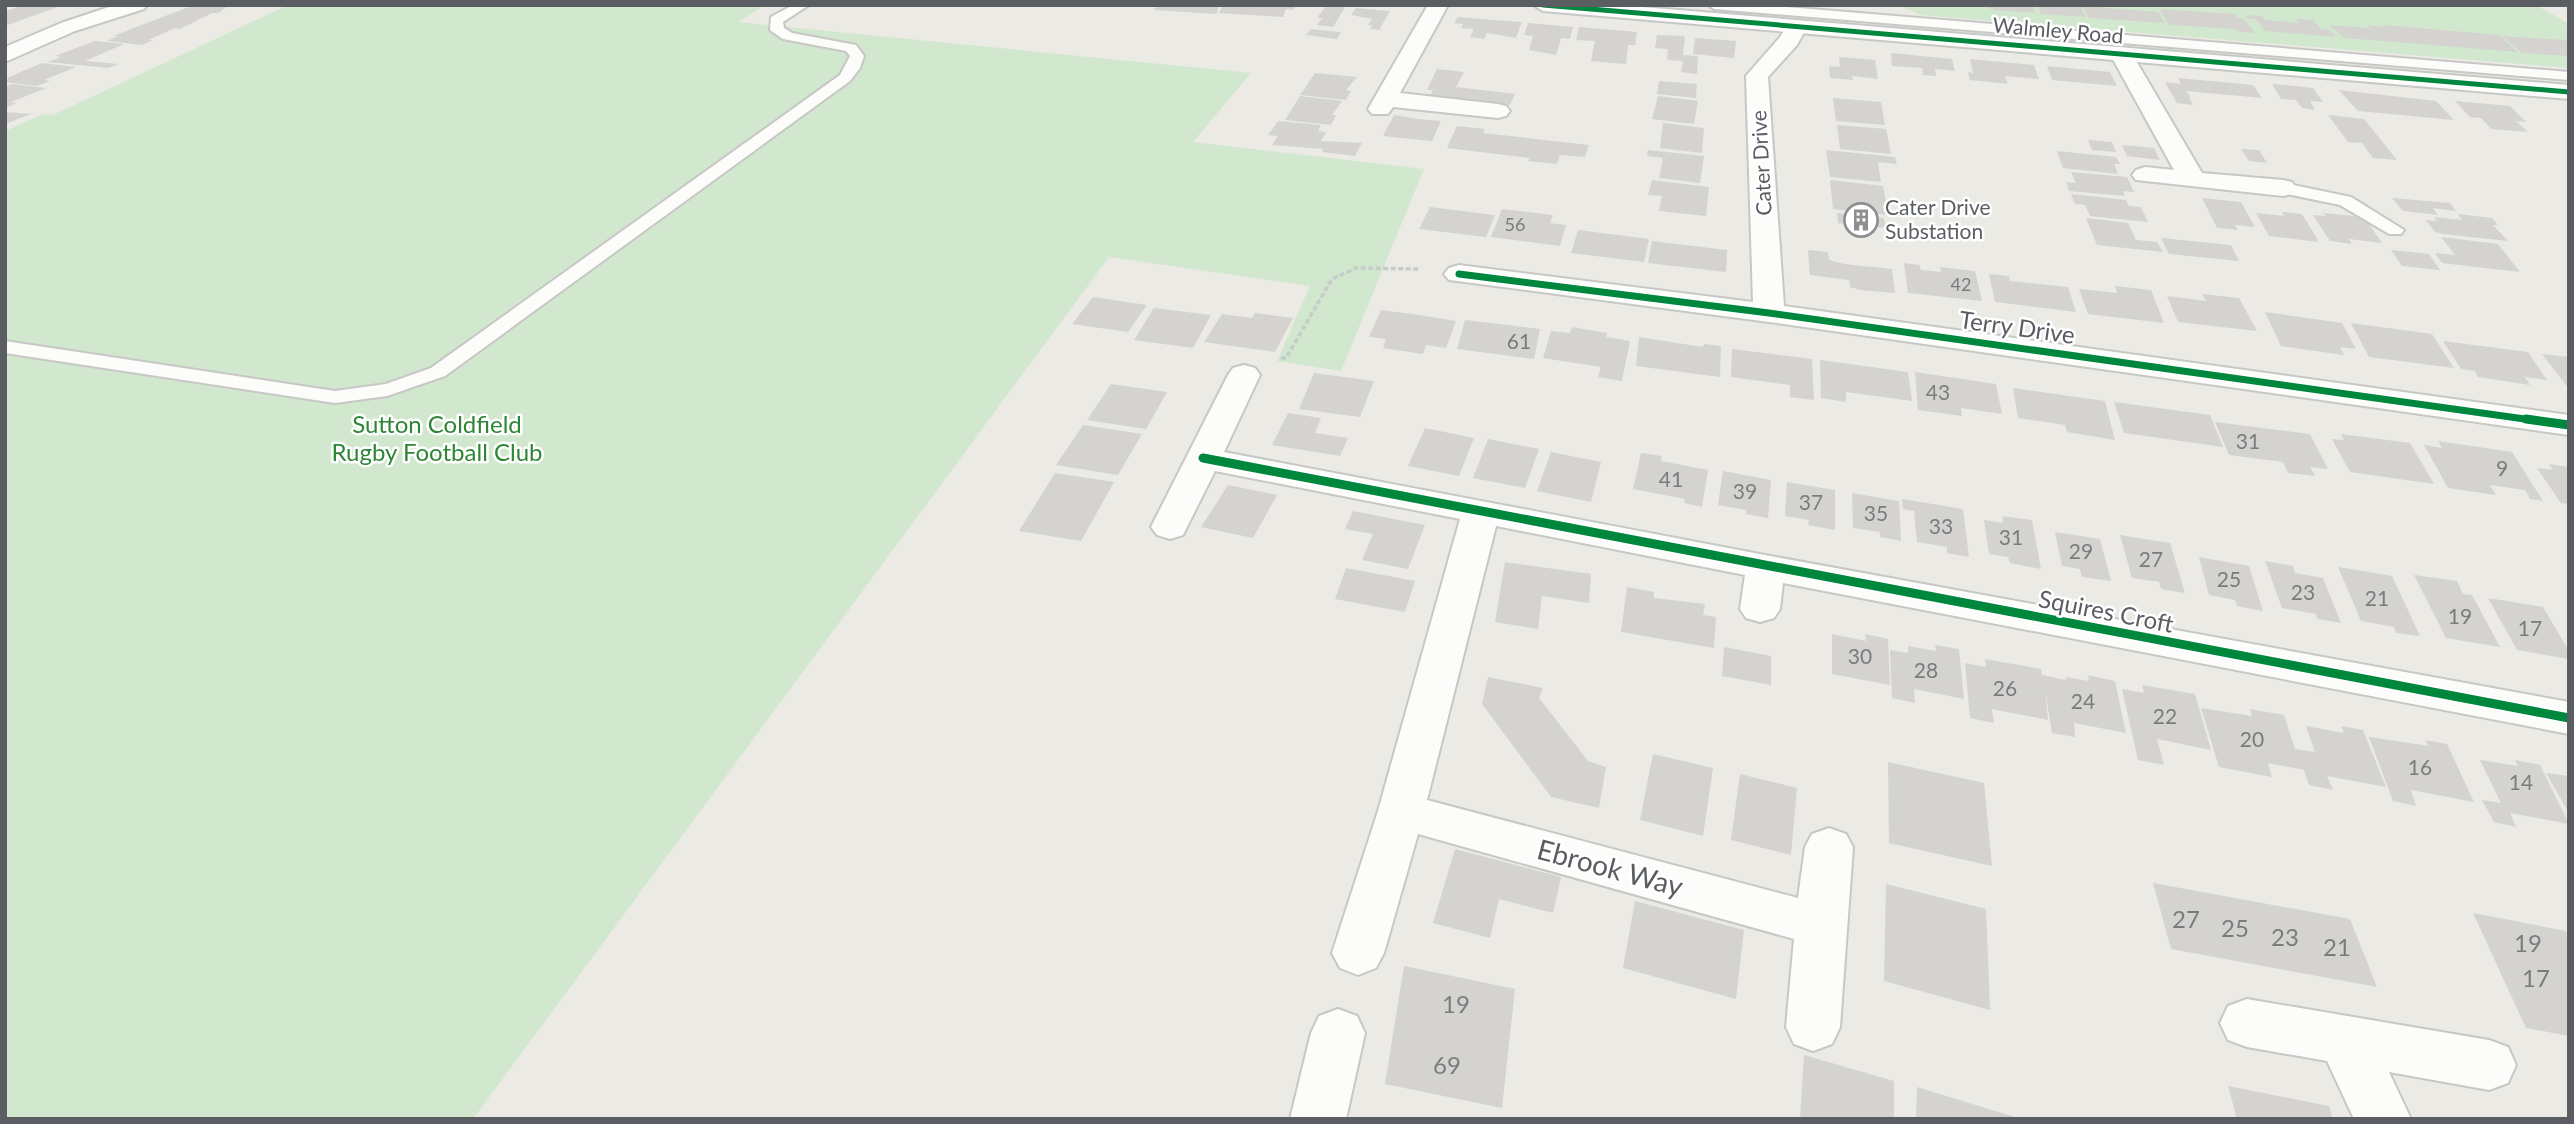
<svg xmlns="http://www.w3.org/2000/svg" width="2574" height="1124" font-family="Lato,sans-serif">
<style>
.green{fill:#d1e8cf}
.building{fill:#d4d3cf}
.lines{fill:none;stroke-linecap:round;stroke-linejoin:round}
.service-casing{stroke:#c7c7c5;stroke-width:4}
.minor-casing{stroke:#c7c7c5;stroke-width:4}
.secondary-casing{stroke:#c7c8c6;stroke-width:4}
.path{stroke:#c7ccc9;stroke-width:3.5;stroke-dasharray:5 2.5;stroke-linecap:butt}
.service{fill:#fcfcfb;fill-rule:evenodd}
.minor{fill:#fcfcfb;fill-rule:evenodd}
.secondary{fill:#fcfcfb;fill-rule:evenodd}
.cycleway-far2-casing{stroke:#fff;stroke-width:8}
.cycleway-far1-casing{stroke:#fff;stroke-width:10}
.cycleway-casing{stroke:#fff;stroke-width:13}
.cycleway-far2{stroke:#00873e;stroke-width:5}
.cycleway-far1{stroke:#00873e;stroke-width:7}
.cycleway{stroke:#00873e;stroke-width:9}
.labels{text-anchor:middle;stroke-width:5;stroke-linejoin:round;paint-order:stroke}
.far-number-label{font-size:18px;fill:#797c7e}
.far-street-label{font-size:21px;fill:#5a5e63;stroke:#fff}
.far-poi-label{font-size:21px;fill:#5a5e63;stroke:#fff;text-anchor:start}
.number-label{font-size:21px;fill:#797c7e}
.street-label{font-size:24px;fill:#5a5e63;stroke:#fff}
.park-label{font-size:24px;fill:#2f8536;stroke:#fff}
.near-number-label{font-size:24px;fill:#797c7e}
.near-street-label{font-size:28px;fill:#5a5e63;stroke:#fff}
</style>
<rect width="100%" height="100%" fill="#ebeae4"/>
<!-- green -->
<path class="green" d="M288,5H765L738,22L1251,73L1193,142L1424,169L1341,371L1277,361L1310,286L1109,257L473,1119H5V131L43,114L53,115Z
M1898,5H2536L2569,24V68L1921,15Z"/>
<!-- building -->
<path class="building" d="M25,5H60V6L5,26V11Z
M194,5H229L218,13H212L180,29L175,28L148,40H153L142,45L107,41L118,36H113Z
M1158,5H1220L1216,14L1154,10Z
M1223,5H1295L1294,10L1286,9L1283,17L1219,13Z
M1983,5H2032L2036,13L1994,10Z
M2037,5H2080L2086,17L2041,14Z
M1326,6L1345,7L1333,27L1317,25L1322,18H1317Z
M2083,6L2158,12L2165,23L2089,18Z
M1356,8L1390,11L1379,30L1370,29L1372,25H1368L1372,19L1351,15Z
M2160,9L2235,14L2238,18L2244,19L2255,33L2238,32L2236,29L2169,25Z
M2245,15L2262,16L2265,20L2299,23L2295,19L2313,20L2322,30H2330L2336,37L2265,31L2256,19H2248Z
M1458,17L1493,20L1522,22L1516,38L1487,33L1484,39L1470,37L1474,29L1461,28L1463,24L1454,23Z
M1528,23L1551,25L1573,27L1570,39L1561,38L1556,55L1529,50L1533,36L1524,35Z
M2328,25L2370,28L2368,25L2385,27L2384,25L2499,35L2518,52L2345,38Z
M1579,27L1637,32L1635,45H1628L1626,64L1591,61L1595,41L1576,40Z
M1311,29L1329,31L1341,32L1337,39L1306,35Z
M1657,35L1685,36L1683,55L1698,56L1697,74L1681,72L1683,61L1667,60L1668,49L1655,48Z
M2502,36L2566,40L2569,43V56L2522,53Z
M1695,38L1736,41L1734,58L1693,54Z
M95,41L124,44L85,61L118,64L108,68L48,62L61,57L55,56Z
M1891,53L1952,59L1955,71L1935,69L1936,76L1923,75L1922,68L1892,66Z
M1839,57L1875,60L1878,79L1852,76L1853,80L1830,78L1829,66L1840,67Z
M1970,59L2034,65L2039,79L2005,76L2008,84L1970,80L1968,72L1973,73Z
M42,63L76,67L44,80L50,81L37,86L5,82L9,77Z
M2047,66L2110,72L2117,86L2052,80Z
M1437,69L1464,72L1456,87L1515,94L1510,105L1467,98L1465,102L1448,101L1449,98L1430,96L1433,90H1427Z
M1315,73L1357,77L1346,90L1351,91L1346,100L1300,95Z
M2178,78L2253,85L2262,98L2186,91L2191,97H2189L2193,105L2177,103L2165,82L2181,84Z
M1659,81L1697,84L1696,98L1657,94Z
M12,84L46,88L11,102L17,103L5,108V87Z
M2272,84L2313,88L2323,102L2310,101L2315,110L2302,108L2296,100L2281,99Z
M2339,90L2436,101L2454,120L2358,111Z
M1300,96L1342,101L1332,115H1336L1331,125L1285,120Z
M1658,96L1698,101L1694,124L1652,119Z
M1833,98L1881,102L1885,125L1836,121Z
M2455,101L2510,106L2526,122L2516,121L2528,132L2491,129L2481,118L2470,117Z
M5,112L31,114L5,124Z
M1394,115L1418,119L1441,121L1432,141L1383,136Z
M2328,115L2364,119L2397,160L2373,158L2362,143L2348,142Z
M1278,121L1321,125L1318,131L1326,132L1321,141L1362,143L1355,156L1322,152L1323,149L1272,145L1278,136L1268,135Z
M1663,123L1704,128L1702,153L1660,148Z
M1837,125L1886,129L1891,154L1840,149Z
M1457,126L1485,129L1483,133L1589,145L1585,157L1560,155L1557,164L1528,161L1530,158L1447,148Z
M2088,140L2112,142L2116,152L2092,150Z
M2122,145L2154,148L2160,160L2127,156Z
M2241,149L2259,150L2267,163L2249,161Z
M1648,150L1704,156L1700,183L1659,178L1663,158L1647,156Z
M1826,150L1895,157L1897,164L1878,162L1881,182L1830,177Z
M2057,151L2116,157L2120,164H2114L2118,174L2063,168Z
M2071,172L2127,177L2134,192L2123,191L2125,196L2069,191L2066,182L2076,183Z
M1652,180L1709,187L1706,216L1659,211L1662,196L1648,195Z
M1830,180L1883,186L1888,215L1833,209Z
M2071,194L2126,200L2129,206L2141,207L2148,222L2090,216L2085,205L2075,204Z
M2202,198L2241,202L2255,227L2235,225L2238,230L2217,228Z
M2392,198L2450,203L2456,211L2433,208L2438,215L2403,211Z
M1430,207L1462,211L1495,215L1486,237L1419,229Z
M1502,209L1553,215L1550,223L1566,225L1560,246L1491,237Z
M2282,212L2302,214L2319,242L2269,236L2256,213L2284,216Z
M1837,213L1884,218L1886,228L1838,223Z
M2323,213L2364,217L2382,243L2349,239L2352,244L2330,241L2313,215L2326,216Z
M2458,214L2492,218L2498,225H2493L2508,241L2443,234L2435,232L2426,220L2437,221L2434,217L2462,220Z
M2086,218L2128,223L2136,240L2157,242L2163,252L2097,245Z
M1578,230L1649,239L1644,262L1571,253Z
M2441,237L2498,244L2520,272L2442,263L2435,253L2455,255Z
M2161,238L2231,245L2239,261L2169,254Z
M1652,241L1727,250L1726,272L1648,263Z
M1808,250L1828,252L1829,260L1844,264L1892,269L1895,293L1860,290L1850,287L1849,280L1810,275Z
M2391,250L2429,254L2440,270L2402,266Z
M1904,263L1919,265L1921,270L1941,272L1940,267L1975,271L1982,301L1908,293Z
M1989,274L2009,276L2010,281L2068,287L2076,312L1995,302Z
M2115,286L2151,290L2164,323L2088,314L2079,289L2117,293Z
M2202,294L2239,298L2257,331L2178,322L2167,296L2206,301Z
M1093,297L1147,305L1128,332L1072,324Z
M1154,308L1211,315L1193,348L1134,340Z
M1381,310L1419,315L1456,321L1446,348L1426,345L1423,354L1383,348L1386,339L1369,337Z
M2265,312L2342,323L2356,349L2340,347L2344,355L2281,346Z
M1255,313L1293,318L1275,352L1204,342L1222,314L1252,318Z
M1465,320L1540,329L1534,359L1457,349Z
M2351,323L2432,334L2454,368L2369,357Z
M1572,327L1607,333L1606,337L1630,341L1622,381L1598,377L1601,367L1543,358L1551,331L1570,333Z
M1639,337L1703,347L1704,344L1721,346L1720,377L1636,366Z
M2443,341L2528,352L2547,380L2525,377L2530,385L2478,377L2475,371L2461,369Z
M1732,349L1812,359L1814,400L1790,397V385L1731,377Z
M2542,354L2569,357V389Z
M1820,360L1908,372L1912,401L1846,392V402L1821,398Z
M1915,372L1996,384L2002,414L1961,408L1962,416L1918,410Z
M1314,373L1374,381L1360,417L1299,409Z
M1111,384L1167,392L1146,429L1087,420Z
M2013,388L2105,401L2115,440L2067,432L2065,425L2018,418Z
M2114,402L2210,415L2223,447L2124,433Z
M1288,413L1321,418L1315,433L1348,438L1340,456L1272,445Z
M2215,422L2310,434L2328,469L2310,467L2315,476L2288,473L2283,462L2229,455Z
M1083,425L1142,434L1118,475L1056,465Z
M1425,428L1474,438L1459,476L1408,466Z
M2341,434L2410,443L2434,484L2350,472L2332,439L2344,440Z
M1488,439L1539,449L1525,488L1473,478Z
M2438,441L2512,452L2543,501L2530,499L2525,490L2490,485L2496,495L2448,488L2424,445L2442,448Z
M1551,452L1601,462L1591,502L1537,491Z
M1641,453L1662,456L1661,461L1708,470L1702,507L1684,503L1685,499L1633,489Z
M2549,464L2569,467V504L2561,503L2537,468L2553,470Z
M1723,471L1771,480L1768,518L1746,514V510L1718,505Z
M1055,473L1114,482L1081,541L1019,531Z
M1787,482L1835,490V530L1808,525L1809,520L1785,516Z
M1228,485L1277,495L1253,538L1201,527Z
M1852,493L1899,501L1901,541L1880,537V532L1853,528Z
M1902,499L1963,509L1969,557L1947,553V547L1917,542L1914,511L1903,509Z
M1353,511L1425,525L1408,569L1362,560L1373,534L1345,529Z
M2002,516L2032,520L2041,569L2010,563L2008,557L1989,554L1984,520L2003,523Z
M2055,532L2100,539L2111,581L2082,577L2080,569L2062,566Z
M2120,535L2170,543L2185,593L2161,589L2159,582L2132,578Z
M2199,557L2249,566L2263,611L2237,606L2235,600L2209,595Z
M2265,561L2293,566L2295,573L2323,578L2341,623L2317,619L2316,614L2282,608Z
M1505,562L1591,574L1589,603L1542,596L1538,629L1495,622Z
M2338,567L2392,576L2420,636L2396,633L2394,627L2361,621Z
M1346,568L1415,581L1405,612L1335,599Z
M2414,575L2457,581L2463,594L2472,595L2500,647L2446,638Z
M1627,587L1654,592V598L1705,604L1703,615L1716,617L1714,648L1621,632Z
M2488,598L2543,607L2569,651V659L2517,650Z
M1832,634L1866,641L1865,634L1888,639L1890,685L1832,674Z
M1935,645L1959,649L1964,699L1914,689L1915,703L1892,698L1890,650L1908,653V646L1936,651Z
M1724,647L1771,656V685L1722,676Z
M1985,659L2041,669L2042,675L2066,680V677L2089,681L2088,675L2115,681L2126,733L2074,723L2075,737L2052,733L2045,690L2048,720L1992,709L1994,723L1970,718L1965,663L1986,667Z
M1488,677L1543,688L1539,698L1588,761L1606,767L1599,808L1551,797L1482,704Z
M2142,685L2195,694L2211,750L2157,739L2164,765L2138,760L2122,689L2144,693Z
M2201,708L2252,716L2250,709L2284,715L2295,749L2315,752L2306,726L2344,733L2341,726L2363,730L2386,787L2327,776L2333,790L2309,785L2304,770L2268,763L2272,777L2219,767Z
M2369,737L2429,746L2425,740L2447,744L2474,802L2411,790L2416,806L2393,801Z
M1653,754L1713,768L1703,836L1640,820Z
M2480,760L2518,766L2515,760L2540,765L2569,824L2510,813L2516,827L2494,822L2482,800L2501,803Z
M1888,762L1984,783L1992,866L1889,843Z
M2546,773L2569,776V813Z
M1740,774L1797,788L1791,855L1731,840Z
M1455,849L1561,877L1553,913L1499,899L1490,938L1433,923Z
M2153,883L2350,919L2377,987L2171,949Z
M1886,884L1986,909L1990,1010L1884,981Z
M1635,901L1744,930L1736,999L1623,968Z
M2473,913L2566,931L2569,936V1036L2526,1028Z
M1404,966L1515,989L1502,1108L1385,1084Z
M1804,1055L1894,1081V1119H1800Z
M2228,1086L2329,1106L2333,1119H2237Z
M1917,1087L2018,1118V1119H1916Z"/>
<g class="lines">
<!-- service casing -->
<g class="service-casing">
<path id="service" d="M793,5H809L783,22L784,28L792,33L856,45L864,56L860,68L850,81L445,376L387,396L335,403L5,353V341L335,391L386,384L431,368L840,75L850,56L846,51L783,39L770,30L771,17Z
M1708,5H1764L2569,72V80L1714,9Z
M2283,183L2351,197L2404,230L2401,234H2389L2340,205L2277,192L2275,188Z"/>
</g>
<!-- minor casing -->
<g class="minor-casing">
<path id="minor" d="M115,5H147L144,9L75,31L5,62V47L61,23Z
M1428,5H1448L1400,93L1498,104L1506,106L1510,111L1506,116L1498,118L1393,107L1388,114H1372L1368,109Z
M1796,21L1803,23L1807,27L1797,45L1768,77L1784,306L2569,415V435L1769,322L1449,280L1444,274L1449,268L1459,265L1753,302L1746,76L1780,37L1789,23Z
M2121,47L2129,49L2132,54L2202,173L2283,180L2292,182L2296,188L2292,194L2283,196L2136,180L2132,175L2136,170L2145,167L2174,170L2110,54L2113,49Z
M1244,365L1255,368L1260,375L1224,452L1765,555L2569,702V734L1783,583L1780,609L1774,618L1760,622L1746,618L1740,609L1745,575L1496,526L1427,800L1798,898L1805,847L1812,834L1829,828L1846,834L1853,847L1840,1027L1832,1044L1813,1051L1794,1044L1786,1027L1794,939L1418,834L1384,953L1376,968L1358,975L1340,968L1332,953L1378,811L1460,519L1215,471L1183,535L1170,539L1157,535L1151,527L1228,375L1233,368Z
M2247,999L2489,1040L2508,1047L2516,1065L2508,1083L2489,1090L2389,1072L2411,1119H2354L2327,1061L2247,1047L2228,1040L2220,1023L2228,1006Z
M1338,1009L1357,1016L1365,1033L1346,1119H1290L1311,1033L1319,1016Z"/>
</g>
<!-- secondary casing -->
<g class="secondary-casing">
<path id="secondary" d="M1533,5H1619L2569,85V99L1543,11Z"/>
</g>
<!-- path -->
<path class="path" d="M1281,358H1286L1332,279L1356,268L1420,269"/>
<!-- service -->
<use href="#service" class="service"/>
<!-- minor -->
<use href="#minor" class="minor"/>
<!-- secondary -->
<use href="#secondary" class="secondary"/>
<!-- cycleway-far2 casing -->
<g class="cycleway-far2-casing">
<path id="cycleway-far2" d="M1543,5L2569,92"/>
</g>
<!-- cycleway-far1 casing -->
<g class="cycleway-far1-casing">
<path id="cycleway-far1" d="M1459,274L1769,313L2539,421"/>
</g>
<!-- cycleway casing -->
<g class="cycleway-casing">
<path id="cycleway" d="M2526,419L2569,425
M1203,458L2569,718"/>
</g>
<!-- cycleway-far2 -->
<use href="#cycleway-far2" class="cycleway-far2"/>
<!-- cycleway-far1 -->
<use href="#cycleway-far1" class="cycleway-far1"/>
<!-- cycleway -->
<use href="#cycleway" class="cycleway"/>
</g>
<!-- icons -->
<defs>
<g id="building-ring" transform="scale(1.75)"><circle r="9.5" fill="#fff" stroke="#8d8f90" stroke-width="1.5"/><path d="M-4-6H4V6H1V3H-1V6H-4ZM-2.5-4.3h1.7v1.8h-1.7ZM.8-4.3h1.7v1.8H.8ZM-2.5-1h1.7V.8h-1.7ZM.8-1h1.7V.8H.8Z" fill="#8d8f90"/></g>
</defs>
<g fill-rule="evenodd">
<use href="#building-ring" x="1861" y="220"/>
</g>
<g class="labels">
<!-- far-number labels -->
<g class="far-number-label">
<text x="1515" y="231">56</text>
<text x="1961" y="291">42</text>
</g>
<!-- far-street labels -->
<g class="far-street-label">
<text transform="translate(2058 31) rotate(5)" y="7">Walmley Road</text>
<text transform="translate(1762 163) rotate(-93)" y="7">Cater Drive</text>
</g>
<!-- far-poi labels -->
<g class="far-poi-label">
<text x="1885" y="215">Cater Drive<tspan x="1885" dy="24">Substation</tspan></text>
</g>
<!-- number labels -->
<g class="number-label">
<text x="1519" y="349">61</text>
<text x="1938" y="400">43</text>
<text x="2248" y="449">31</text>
<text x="2502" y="476">9</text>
<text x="1671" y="487">41</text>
<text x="1745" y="499">39</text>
<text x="1811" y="510">37</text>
<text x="1876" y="521">35</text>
<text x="1941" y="534">33</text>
<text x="2011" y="545">31</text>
<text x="2081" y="559">29</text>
<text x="2151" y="567">27</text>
<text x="2229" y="587">25</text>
<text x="2303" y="600">23</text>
<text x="2377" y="606">21</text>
<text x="2460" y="624">19</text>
<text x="2530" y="636">17</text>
<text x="1860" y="664">30</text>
<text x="1926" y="678">28</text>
<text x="2005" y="696">26</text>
<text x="2083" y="709">24</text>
<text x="2165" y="724">22</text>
<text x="2252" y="747">20</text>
<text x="2420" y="775">16</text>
<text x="2521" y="790">14</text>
</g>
<!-- street labels -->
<g class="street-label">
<text transform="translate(2017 328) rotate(8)" y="8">Terry Drive</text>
<text transform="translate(2106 612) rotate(11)" y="8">Squires Croft</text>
</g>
<!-- park labels -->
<g class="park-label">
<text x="437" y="433">Sutton Coldfield<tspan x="437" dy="28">Rugby Football Club</tspan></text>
</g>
<!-- near-number labels -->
<g class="near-number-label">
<text x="2186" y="928">27</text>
<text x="2235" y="937">25</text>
<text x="2285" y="946">23</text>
<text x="2528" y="952">19</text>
<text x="2337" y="956">21</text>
<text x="2536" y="987">17</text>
<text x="1456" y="1013">19</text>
<text x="1447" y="1074">69</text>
</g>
<!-- near-street labels -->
<g class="near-street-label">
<text transform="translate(1610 868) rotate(15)" y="10">Ebrook Way</text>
</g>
</g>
<!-- border -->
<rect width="2574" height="1124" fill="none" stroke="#5a5e63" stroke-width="14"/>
</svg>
